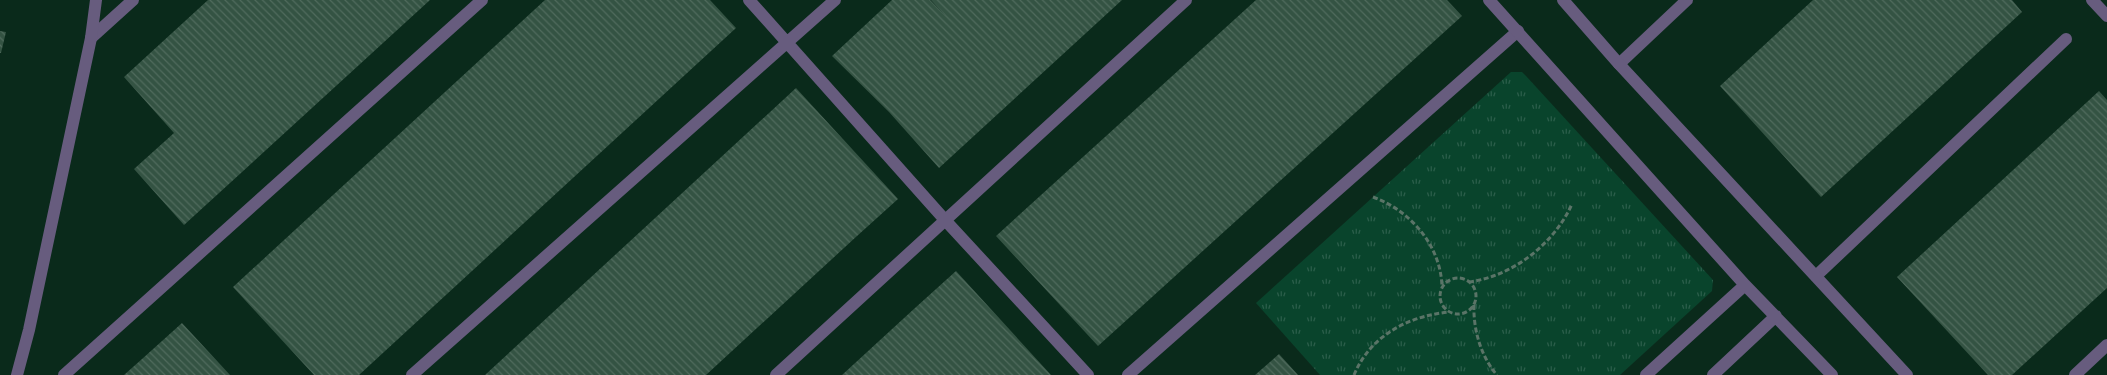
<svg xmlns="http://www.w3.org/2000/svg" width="2107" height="375" font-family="'Golos Text',sans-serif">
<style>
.park{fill:url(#park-tufts)}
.building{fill:url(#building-back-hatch)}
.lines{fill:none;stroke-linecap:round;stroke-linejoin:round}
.path{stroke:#5a7467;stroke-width:3;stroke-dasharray:5 2.5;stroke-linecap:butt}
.minor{stroke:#675c7e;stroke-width:12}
.tertiary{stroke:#675c7e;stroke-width:12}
</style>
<defs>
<pattern id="park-tufts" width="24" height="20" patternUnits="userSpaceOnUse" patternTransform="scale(1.25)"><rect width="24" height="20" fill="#09442c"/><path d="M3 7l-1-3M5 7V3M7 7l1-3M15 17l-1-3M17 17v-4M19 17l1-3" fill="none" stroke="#2b5e4a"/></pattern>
<pattern id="building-back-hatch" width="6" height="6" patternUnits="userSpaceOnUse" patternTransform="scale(1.25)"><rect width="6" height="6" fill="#345343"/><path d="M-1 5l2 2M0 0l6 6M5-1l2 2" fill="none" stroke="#506b5d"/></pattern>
</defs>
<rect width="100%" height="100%" fill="#0a2a1b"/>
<!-- park -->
<path class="park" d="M1511,72H1522L1526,76L1713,280L1712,291L1620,375H1320L1256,303Z"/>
<!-- building -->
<path class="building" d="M208,0H430L184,225L134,169L174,133L124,77Z
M545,0H710L736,28L359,375H314L233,287Z
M892,0H930L947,17L931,0H1122L939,168L889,112L832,56Z
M1256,0H1447L1462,16L1098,346L996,236Z
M1813,0H2012L2022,12L1821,197L1720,86Z
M0,31L6,32L1,53H0Z
M796,88L898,199L857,236L706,375H485Z
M2099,91L2107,100V288L2012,375H1988L1897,277Z
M956,271L1051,375H842L915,308Z
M182,323L230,375H124L142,359Z
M1279,354L1298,375H1255Z"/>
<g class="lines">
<!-- path -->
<path class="path" d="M1373,197C1411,211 1441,246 1442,287
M1440 296a18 18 0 1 1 36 0a18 18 0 1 1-36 0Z
M1469,282C1513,276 1554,244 1572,204
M1474,305C1473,329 1481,357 1497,375
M1354,375C1370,336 1408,316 1449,312"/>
<!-- minor -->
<path class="minor" d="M749,0L945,220L1088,375
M2092,0L2107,16
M91,38L133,0
M1619,64L1687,0
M1816,276L2066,39
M64,375L482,0
M412,375L835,0
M776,375L1186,0
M1128,375L1518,31
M2075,375L2107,345"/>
<!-- tertiary -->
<path class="tertiary" d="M1489,0L1745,285L1832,375
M1563,0L1619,64L1907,375
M17,375L29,330L91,38L96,0
M1646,375L1745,285
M1713,375L1776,316"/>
</g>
</svg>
